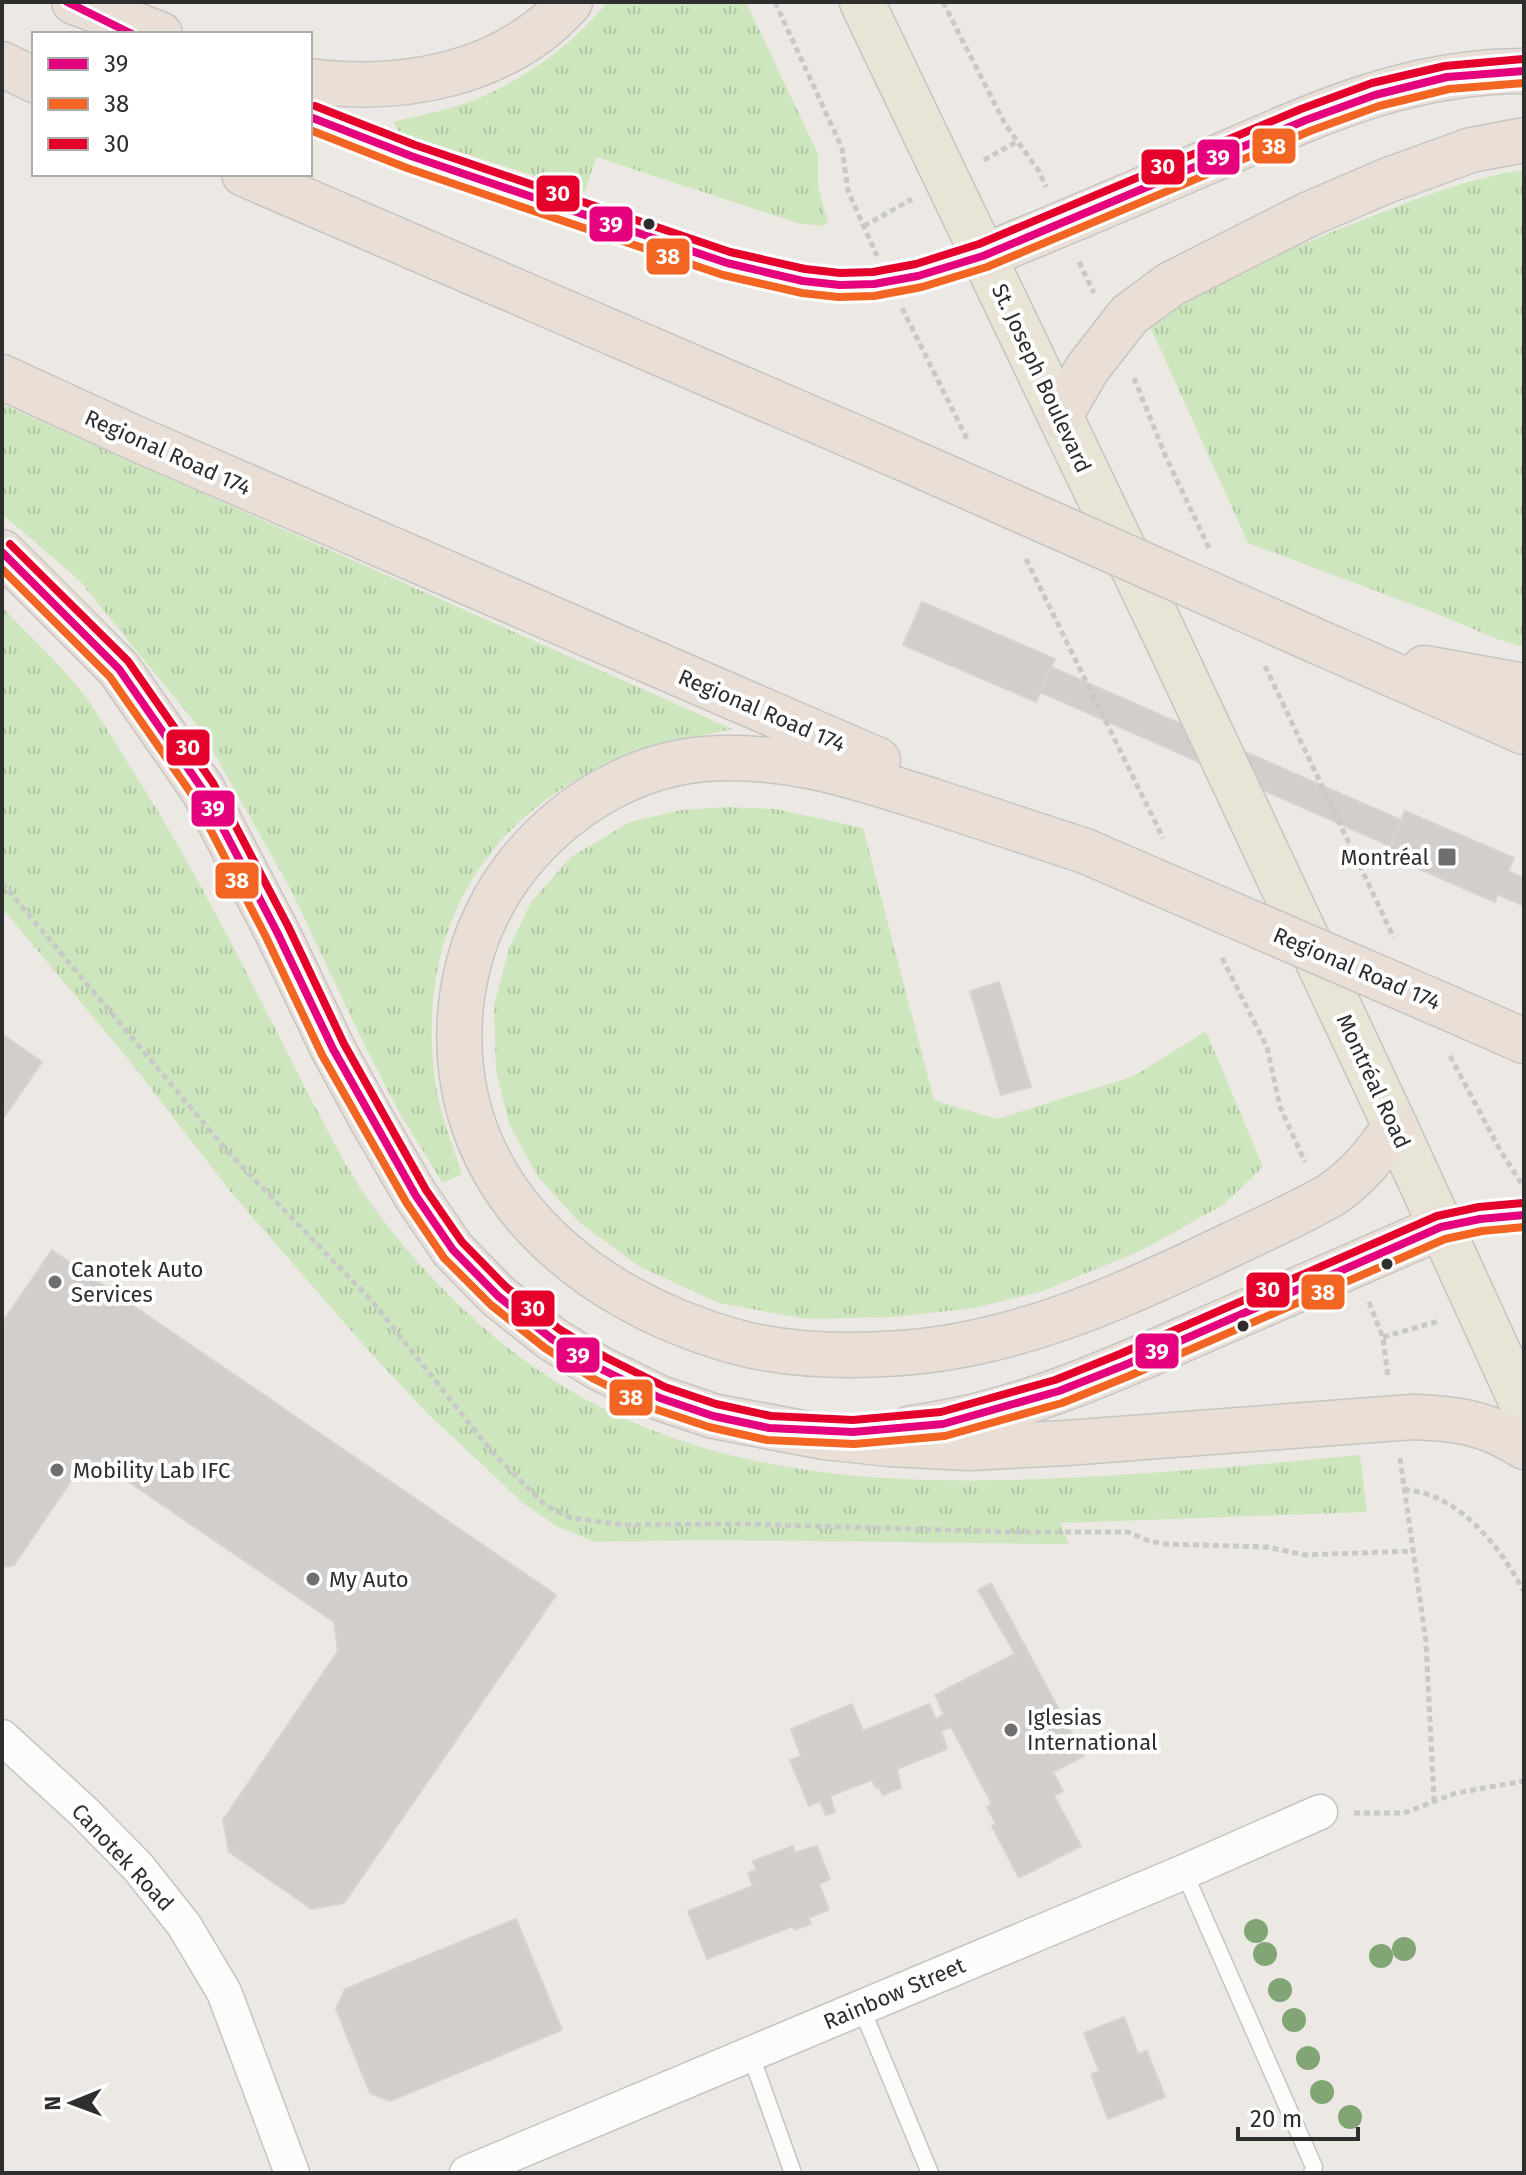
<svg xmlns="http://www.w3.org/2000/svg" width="1526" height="2175" font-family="'Fira Sans',sans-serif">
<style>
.grass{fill:url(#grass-tufts)}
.building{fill:#d1cecb;stroke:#d7d4d0;stroke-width:2}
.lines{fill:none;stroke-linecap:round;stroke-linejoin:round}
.lane-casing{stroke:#c5c4c5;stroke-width:19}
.street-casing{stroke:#c5c4c5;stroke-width:37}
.primary-casing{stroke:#c6c5c4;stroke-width:47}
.highway-casing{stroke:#c6c5c4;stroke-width:47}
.path{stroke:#c9c9c8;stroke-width:5;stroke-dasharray:6 4;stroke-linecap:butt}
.lane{stroke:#fcfcfb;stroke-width:16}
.street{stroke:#fcfcfb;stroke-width:34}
.primary{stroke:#e8e4d6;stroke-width:44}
.highway{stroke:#eadfd6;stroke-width:44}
.highway-bridge-casing{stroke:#c6c5c4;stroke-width:47;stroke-linecap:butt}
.highway-bridge{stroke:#eadfd6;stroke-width:44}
.bus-1-casing{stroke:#fff;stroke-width:14}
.bus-2-casing{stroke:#fff;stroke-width:14}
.bus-3-casing{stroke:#fff;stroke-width:14}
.bus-1{stroke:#e5007d;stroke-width:8}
.bus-2{stroke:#f26522;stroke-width:8}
.bus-3{stroke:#e4002b;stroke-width:8}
.tree{fill:#82a575}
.bus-dot{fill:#2e2e2e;stroke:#fff;stroke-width:3}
.poi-dot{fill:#706f6e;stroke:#fff;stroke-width:3}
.labels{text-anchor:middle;stroke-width:8;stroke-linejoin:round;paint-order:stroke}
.street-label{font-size:22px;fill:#2e2e2e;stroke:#fff}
.poi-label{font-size:22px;fill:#2e2e2e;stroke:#fff;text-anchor:start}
.line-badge{stroke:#fff;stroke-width:3}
.badge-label{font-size:22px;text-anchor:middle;font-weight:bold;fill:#fff}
</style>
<defs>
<pattern id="grass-tufts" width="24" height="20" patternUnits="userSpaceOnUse" patternTransform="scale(2)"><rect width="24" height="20" fill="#cee6be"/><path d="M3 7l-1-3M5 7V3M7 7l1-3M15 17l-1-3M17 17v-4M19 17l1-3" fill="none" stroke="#b1c6a4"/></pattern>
</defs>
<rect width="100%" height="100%" fill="#ece8e4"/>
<!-- grass -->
<path class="grass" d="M607,2H746L818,154V185L828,224L819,226L798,223L596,157L585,192L400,133L393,122C422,114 456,109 484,96C530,75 576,42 607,2Z
M1524,170V647L1497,639L1435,613L1248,543L1150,326C1208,281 1277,254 1345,227C1404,204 1461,179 1524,170Z
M2,404L732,729C682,740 632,750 587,774C468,838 418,949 435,1080C439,1112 452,1143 462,1174L443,1183L400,1114L362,1040L291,890L201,730L79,580L2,514Z
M2,607C30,637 63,666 87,699C103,721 116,745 131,768C210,891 271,1025 340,1154C370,1209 411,1258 456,1302C630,1475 851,1490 1083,1477C1176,1472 1268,1464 1360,1455L1367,1512L1060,1523L1069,1544L706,1540L595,1542L556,1526L523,1503L426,1412L367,1349L230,1191L129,1060L2,908Z
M726,807L776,809L863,828L934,1100L997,1119L1134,1076L1206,1031L1263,1167L1223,1205L1140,1251L1040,1292L974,1308L893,1317L806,1319L719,1303L640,1267L580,1223L538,1177L509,1124L496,1071L494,1006L509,948L531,902L571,857L630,822L681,810Z"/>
<!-- building -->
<path class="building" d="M922,602L1055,659L1036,702L903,645Z
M1051,667L1401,820L1390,846L1040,692Z
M1405,811L1514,858L1508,871L1524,878V906L1497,894L1495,902L1387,855Z
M999,982L1031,1087L1001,1095L970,991Z
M2,1034L42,1062L2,1120Z
M52,1250L556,1595L344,1903L312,1909L229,1852L223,1820L338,1651L334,1622L107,1467L77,1472L14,1565L2,1567V1323Z
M991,1583L1084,1756L1053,1772L1063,1791L1054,1796L1081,1846L1019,1878L992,1826L996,1824L987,1807L992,1804L951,1727L941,1731L947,1749L897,1769L901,1788L883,1795L879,1787L876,1788L872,1780L830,1796L835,1812L826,1815L820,1801L809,1806L790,1760L801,1756L791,1729L852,1704L863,1731L929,1704L936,1719L944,1714L935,1695L1015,1654L978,1590Z
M793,1846L795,1853L817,1846L830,1879L819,1884L829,1910L808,1918L811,1924L795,1930L793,1926L707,1959L688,1911L753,1886L748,1873L756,1870L753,1861Z
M516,1919L562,2030L390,2101L370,2093L336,2009L345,1989Z
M1124,2017L1138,2054L1147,2051L1165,2097L1108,2119L1091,2074L1099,2071L1084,2033Z"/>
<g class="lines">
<!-- lane casing -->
<g class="lane-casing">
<path id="lane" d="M310,117L464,176L772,275C799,280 826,286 853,285C898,284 940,270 983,256
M1443,1227L1480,1219L1524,1215
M1184,1872L1314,2167L1312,2173
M861,2007L930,2173
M750,2053L793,2173"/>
</g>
<!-- street casing -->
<g class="street-casing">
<path id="street" d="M2,1737L84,1812L138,1867L184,1925L224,1992L292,2173
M467,2173L1184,1872L1320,1812"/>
</g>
<!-- primary casing -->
<g class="primary-casing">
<path id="primary" d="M862,2L1165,635L1395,1126L1524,1408"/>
</g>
<!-- highway casing -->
<g class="highway-casing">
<path id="highway" d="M74,2L160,34
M2,64L34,80
M310,81C403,93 505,75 570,2
M244,174L903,458
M984,256C1060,225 1135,193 1209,161C1314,115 1406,71 1524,71
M2,377L137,439L878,760
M1060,416L1087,369L1129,315L1171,284L1307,215L1386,181L1471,150L1524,140
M2,552L119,669L203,790L277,932L333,1049L373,1122L416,1196L453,1250L498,1296L552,1339L599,1368L660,1398L713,1416L824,1437L890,1444L969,1448L1066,1443L1412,1417C1456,1418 1488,1423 1524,1447
M1323,644L1524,732
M1424,668L1524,686
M1085,851C1034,834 984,818 933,801C854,776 788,753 704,759C645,764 587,794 545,835C494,884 465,946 460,1017C449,1187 582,1298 733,1341C786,1356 846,1357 901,1353C1017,1345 1127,1295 1230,1245C1264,1229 1298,1214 1331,1195C1359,1176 1376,1154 1395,1126
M1467,1016L1524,1041
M911,1428C1013,1415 1107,1373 1200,1332C1281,1297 1361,1262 1441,1227"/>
</g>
<!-- path -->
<path class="path" d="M775,2L842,148L848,191L877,256
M943,2L1005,124L1039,171L1046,187
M984,160L1018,141
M864,226L912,199
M1079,262L1094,293
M902,308L967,439
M1134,378L1166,457L1209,548
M1026,559L1163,838
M1265,666L1394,938
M2,883L229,1153L372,1301L492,1452L545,1505L571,1518L625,1525L741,1524L1016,1532H1128L1149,1541L1166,1544L1267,1547L1305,1555L1412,1551
M1222,958L1267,1047L1280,1107L1305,1162
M1450,1056L1500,1150L1523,1186
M1369,1302L1383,1338L1388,1377
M1383,1337L1439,1321
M1400,1458L1426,1642L1434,1801
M1404,1489C1414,1491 1426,1493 1435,1497C1474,1514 1505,1555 1524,1592
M1354,1813H1404L1456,1793L1524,1781"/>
<!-- lane -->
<use href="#lane" class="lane"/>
<!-- street -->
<use href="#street" class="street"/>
<!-- primary -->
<use href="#primary" class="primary"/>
<!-- highway -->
<use href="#highway" class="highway"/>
<!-- highway-bridge casing -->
<g class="highway-bridge-casing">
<path id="highway-bridge" d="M903,458L1323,644
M1085,851L1467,1016"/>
</g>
<!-- highway-bridge -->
<use href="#highway-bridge" class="highway-bridge"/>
<!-- bus-1 casing -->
<g class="bus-1-casing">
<path id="bus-1" d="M67,2L132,34
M310,117L411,156L727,263L803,281L840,285L874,284L918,276L983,256L1306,120L1375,95L1447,77L1524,71
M2,552L119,669L203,790L277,932L333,1049L416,1196L453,1250L498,1296L552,1339L599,1368L660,1398L713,1416L769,1428L853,1432L943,1424L1059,1391L1125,1365L1441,1227L1480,1219L1524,1215"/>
</g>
<!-- bus-2 casing -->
<g class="bus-2-casing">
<path id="bus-2" d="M310,130L407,168L723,275L802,293L838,297L874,296L922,287L987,267L1310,131L1379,106L1449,89L1524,83
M2,569L110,677L193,796L266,937L322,1055L406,1202L444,1258L491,1305L545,1348L594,1379L655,1409L709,1427L767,1440L854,1444L945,1436L1062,1403L1129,1376L1445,1239L1482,1231L1524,1227"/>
</g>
<!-- bus-3 casing -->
<g class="bus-3-casing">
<path id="bus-3" d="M315,106L415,145L730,252L805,269L840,273L873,272L916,264L979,244L1301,109L1372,83L1445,66L1523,59
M10,544L128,661L213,783L288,926L344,1044L426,1190L462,1242L506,1287L559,1329L605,1357L665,1387L716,1404L771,1416L853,1420L941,1412L1055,1380L1120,1354L1437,1216L1479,1207L1523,1203"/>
</g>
<!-- bus-1 -->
<use href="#bus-1" class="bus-1"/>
<!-- bus-2 -->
<use href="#bus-2" class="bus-2"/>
<!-- bus-3 -->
<use href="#bus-3" class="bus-3"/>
</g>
<!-- trees -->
<g class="tree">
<circle cx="1256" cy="1931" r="12"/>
<circle cx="1404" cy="1949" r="12"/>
<circle cx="1265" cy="1954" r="12"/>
<circle cx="1381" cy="1956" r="12"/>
<circle cx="1280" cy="1990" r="12"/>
<circle cx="1294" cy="2020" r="12"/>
<circle cx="1308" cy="2058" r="12"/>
<circle cx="1322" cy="2092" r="12"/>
<circle cx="1350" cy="2117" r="12"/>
</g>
<!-- markers -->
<g class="bus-dot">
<circle cx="649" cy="224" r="7"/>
<circle cx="1387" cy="1264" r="7"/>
<circle cx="1243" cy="1326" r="7"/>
</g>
<g class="poi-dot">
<rect x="1437" y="847" width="20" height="20" rx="4"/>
<circle cx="55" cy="1282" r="8"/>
<circle cx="57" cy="1470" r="8"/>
<circle cx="313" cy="1579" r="8"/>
<circle cx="1011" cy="1730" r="8"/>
</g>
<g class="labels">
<!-- street labels -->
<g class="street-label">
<text transform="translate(1042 378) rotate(65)" y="8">St. Joseph Boulevard</text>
<text transform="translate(168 452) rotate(24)" y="8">Regional Road 174</text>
<text transform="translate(762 710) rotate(23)" y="8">Regional Road 174</text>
<text transform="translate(1357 968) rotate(23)" y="8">Regional Road 174</text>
<text transform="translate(1374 1081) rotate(65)" y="8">Montréal Road</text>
<text transform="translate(123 1857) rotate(47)" y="8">Canotek Road</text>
<text transform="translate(894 1993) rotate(-23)" y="8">Rainbow Street</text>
</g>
<!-- poi labels -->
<g class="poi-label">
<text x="1429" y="865" text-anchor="end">Montréal</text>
<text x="71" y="1277">Canotek Auto<tspan x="71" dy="25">Services</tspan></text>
<text x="73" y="1478">Mobility Lab IFC</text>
<text x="329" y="1587">My Auto</text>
<text x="1027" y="1725">Iglesias<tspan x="1027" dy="25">International</tspan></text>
</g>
</g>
<g class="line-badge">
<rect x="1251" y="127" width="46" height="38" rx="8" fill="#f26522"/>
<rect x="1196" y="138" width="45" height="38" rx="8" fill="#e5007d"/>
<rect x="1140" y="148" width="46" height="38" rx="8" fill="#e4002b"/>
<rect x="535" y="174" width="46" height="39" rx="8" fill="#e4002b"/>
<rect x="588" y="205" width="46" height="38" rx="8" fill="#e5007d"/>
<rect x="645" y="237" width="46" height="39" rx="8" fill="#f26522"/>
<rect x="165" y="728" width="46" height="39" rx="8" fill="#e4002b"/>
<rect x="190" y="789" width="46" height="39" rx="8" fill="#e5007d"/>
<rect x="214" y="861" width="46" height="39" rx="8" fill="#f26522"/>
<rect x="1245" y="1271" width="46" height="38" rx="8" fill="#e4002b"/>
<rect x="1300" y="1273" width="46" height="38" rx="8" fill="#f26522"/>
<rect x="510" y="1289" width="46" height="39" rx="8" fill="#e4002b"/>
<rect x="1134" y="1332" width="46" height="38" rx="8" fill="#e5007d"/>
<rect x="555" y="1336" width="46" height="38" rx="8" fill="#e5007d"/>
<rect x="608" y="1378" width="46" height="39" rx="8" fill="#f26522"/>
</g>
<g class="badge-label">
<text x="1274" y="154">38</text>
<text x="1218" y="165">39</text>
<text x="1163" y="174">30</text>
<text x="558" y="201">30</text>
<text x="611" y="232">39</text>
<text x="668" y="264">38</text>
<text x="188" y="755">30</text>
<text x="213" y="816">39</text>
<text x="237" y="888">38</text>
<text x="1268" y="1297">30</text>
<text x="1323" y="1300">38</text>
<text x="533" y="1316">30</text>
<text x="1157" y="1359">39</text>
<text x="578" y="1363">39</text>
<text x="631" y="1405">38</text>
</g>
<!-- border -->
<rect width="1526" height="2175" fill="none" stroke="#2e2e2e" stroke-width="8"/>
<!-- legend -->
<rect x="32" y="32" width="280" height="144" fill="#ffffff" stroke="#ababab" stroke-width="2"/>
<rect x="48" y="58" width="40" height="12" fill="#e5007d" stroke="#ababab" stroke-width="2"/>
<text x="104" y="72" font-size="24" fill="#2e2e2e">39</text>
<rect x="48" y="98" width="40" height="12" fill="#f26522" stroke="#ababab" stroke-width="2"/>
<text x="104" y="112" font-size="24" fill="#2e2e2e">38</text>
<rect x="48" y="138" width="40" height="12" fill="#e4002b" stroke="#ababab" stroke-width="2"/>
<text x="104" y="152" font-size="24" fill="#2e2e2e">30</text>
<!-- north arrow -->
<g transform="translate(72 2103) rotate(269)" stroke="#ffffff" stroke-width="6" paint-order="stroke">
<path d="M0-6L14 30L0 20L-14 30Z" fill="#2e2e2e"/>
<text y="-12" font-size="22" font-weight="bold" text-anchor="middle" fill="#2e2e2e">N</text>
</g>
<!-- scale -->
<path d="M1238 2127v12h120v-12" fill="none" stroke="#2e2e2e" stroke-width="4"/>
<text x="1250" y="2127" font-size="24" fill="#2e2e2e" stroke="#ffffff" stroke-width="6" paint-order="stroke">20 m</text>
</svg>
